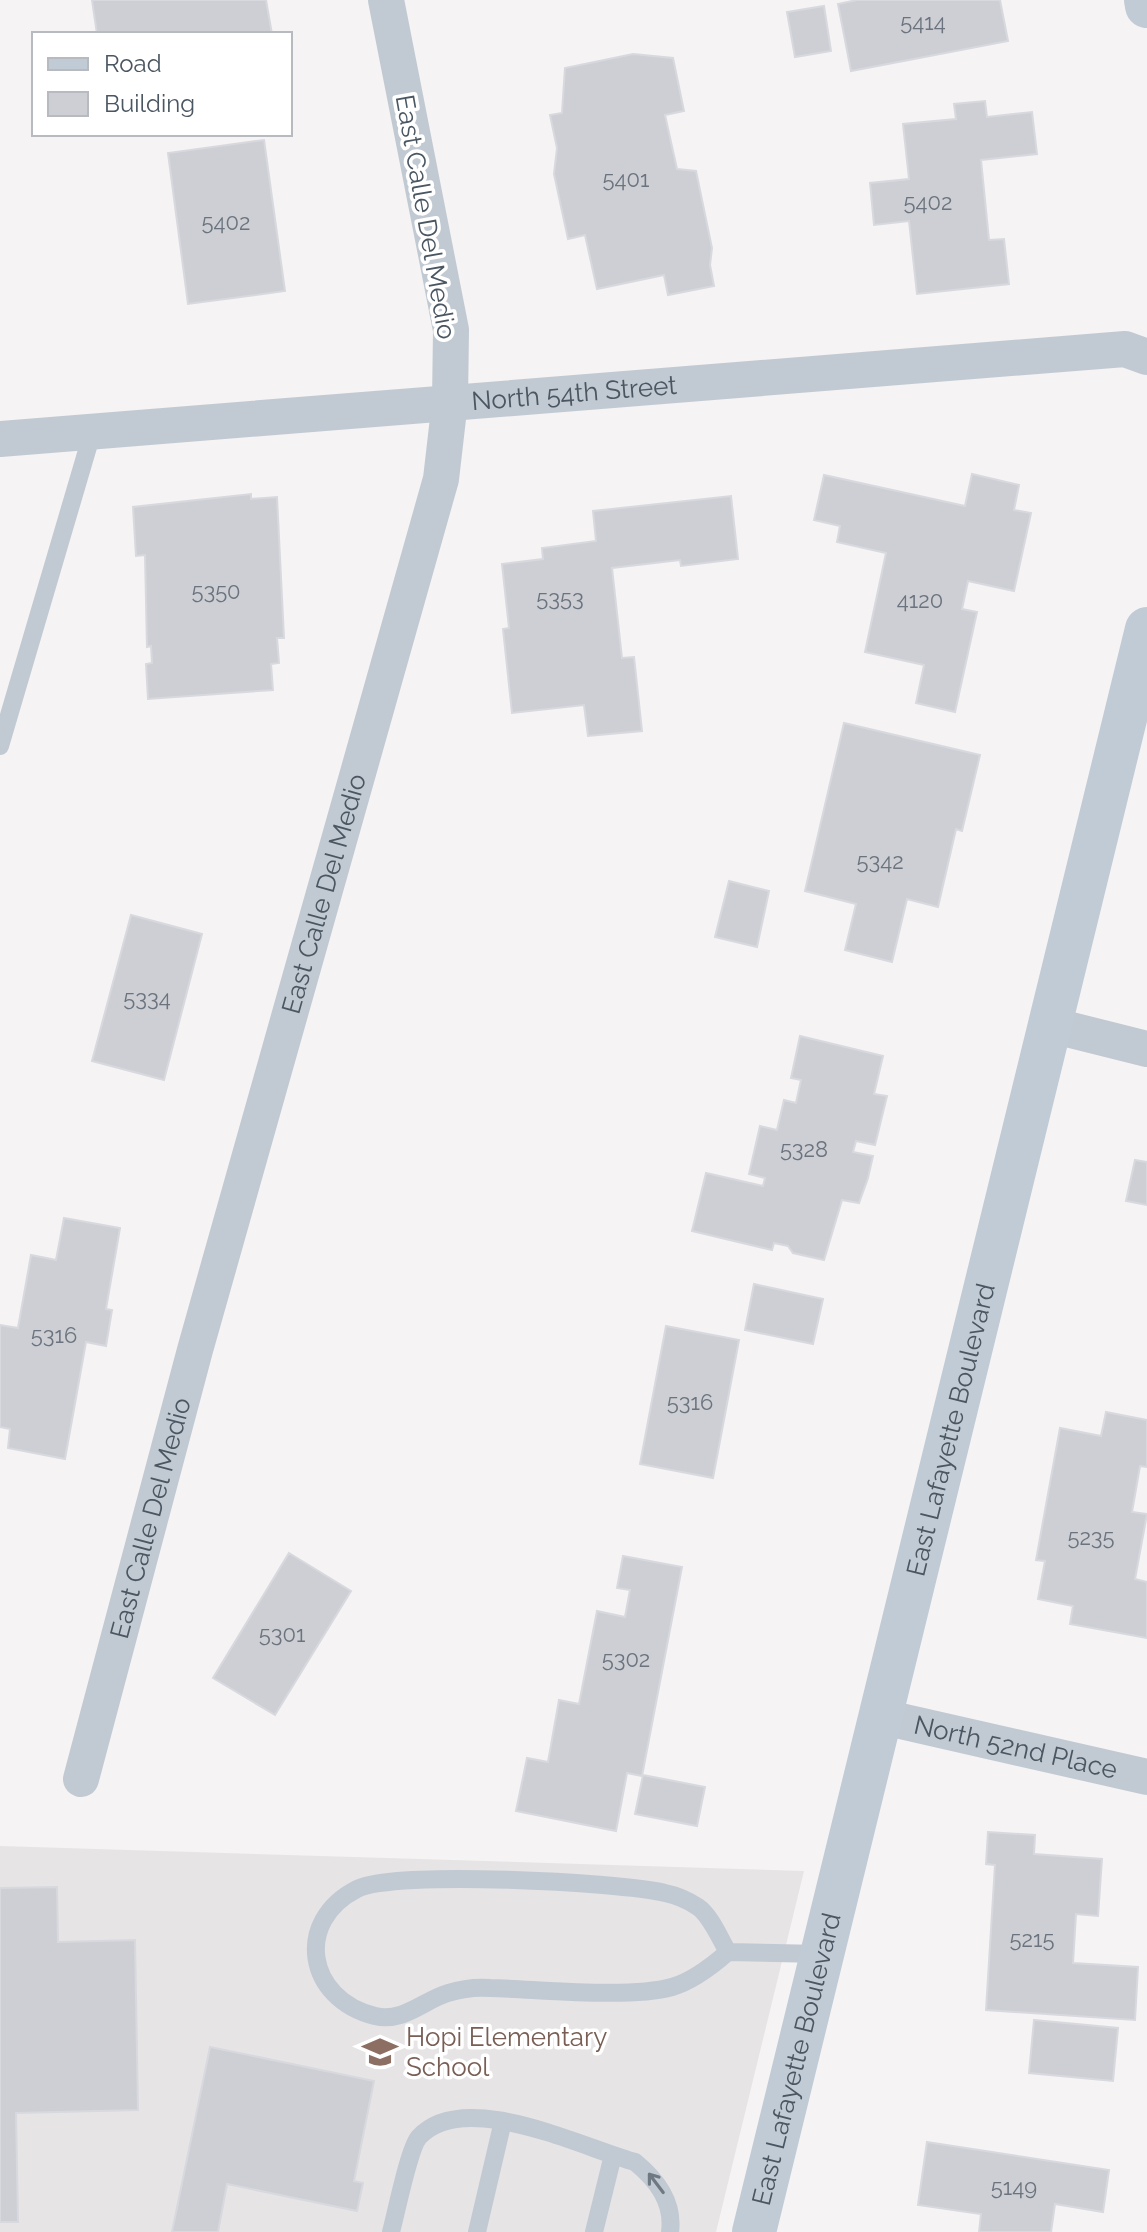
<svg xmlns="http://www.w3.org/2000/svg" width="1147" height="2232" font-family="Raleway,sans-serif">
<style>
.education{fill:#e6e4e5}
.building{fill:#cdcfd5;stroke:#d7d9de;stroke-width:2}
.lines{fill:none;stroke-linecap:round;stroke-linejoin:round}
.lane{stroke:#c1cad2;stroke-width:18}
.street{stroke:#c1cad2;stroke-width:36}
.secondary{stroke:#c1cbd6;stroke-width:44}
.oneway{stroke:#6e7983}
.labels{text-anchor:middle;stroke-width:7;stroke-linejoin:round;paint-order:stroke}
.number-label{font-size:22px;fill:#6b747e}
.street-label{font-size:26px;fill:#4a5661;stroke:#fff}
.education-label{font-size:26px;fill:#785e54;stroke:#fff;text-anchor:start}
</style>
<rect width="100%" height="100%" fill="#f5f3f3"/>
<!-- education -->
<path class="education" d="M0,1846L804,1871L716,2232H0Z"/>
<!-- building -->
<path class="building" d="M92,0H266L272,34H97Z
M857,0H1000L1008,41L851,71L838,4Z
M824,6L831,51L795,57L787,12Z
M633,54L673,58L684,111L665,115L677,169L696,171L712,248L710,265L714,286L668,295L664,275L597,289L585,235L568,239L554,174L557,148L550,115L562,113L565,68Z
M985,101L987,117L1032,112L1037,154L981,160L989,240L1004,239L1009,284L917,294L909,221L874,225L870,183L909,179L903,124L956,119L954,104Z
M264,140L285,291L188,304L168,153Z
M972,474L1019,485L1014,510L1031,513L1014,591L968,581L962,609L977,612L955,712L916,703L924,665L865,652L886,553L837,542L840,526L814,520L824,475L965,506Z
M251,494V499L277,497L284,638H277L279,663L271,664L273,690L148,699L146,664L152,663L151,646L147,647L145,555L136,556L133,507Z
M731,496L738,559L681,566L680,560L612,568L622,658L634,657L642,731L588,736L584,705L512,713L503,629L509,628L502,564L543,559L542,548L596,541L593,511Z
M844,723L980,755L962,831L956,829L938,907L907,899L892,962L845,950L856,904L805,891Z
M729,881L769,891L757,947L715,937Z
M131,915L202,934L164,1080L92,1061Z
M800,1036L883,1056L874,1094L887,1096L875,1145L856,1141L853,1152L873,1156L868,1178L859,1203L842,1200L824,1260L793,1253L788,1246L774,1243L772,1250L692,1231L706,1173L763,1186L765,1178L749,1174L760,1126L777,1130L784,1100L796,1103L801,1080L791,1078Z
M1135,1160L1147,1162V1205L1126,1201Z
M64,1218L120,1228L106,1309L112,1310L106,1346L86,1342L65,1459L8,1448L10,1429L0,1427V1325L18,1328L31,1255L56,1260Z
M754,1284L823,1299L813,1344L745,1330Z
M666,1326L739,1340L713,1478L640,1464Z
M1106,1412L1147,1420V1467L1140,1466L1132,1512L1147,1514L1135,1579L1147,1582V1638L1070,1624L1073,1606L1038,1599L1045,1561L1036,1560L1060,1428L1101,1436Z
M289,1553L351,1591L275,1715L213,1678Z
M623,1556L682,1567L642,1776L627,1773L616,1831L516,1811L527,1758L548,1762L559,1700L579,1704L597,1611L625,1617L630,1590L617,1588Z
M643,1775L705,1787L697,1826L635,1814Z
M988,1832L1035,1835L1034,1854L1102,1859L1098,1916L1076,1914L1073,1963L1138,1967L1135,2020L986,2010L995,1865L986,1864Z
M57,1887L58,1942L135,1940L138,2110L16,2113L18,2222H0V1888Z
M1034,2020L1118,2028L1113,2081L1029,2073Z
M210,2047L374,2081L354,2181L363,2183L357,2211L227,2184L218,2232H172Z
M927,2142L1109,2170L1103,2212L1055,2204L1051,2232H979L981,2214L918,2205Z"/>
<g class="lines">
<!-- lane -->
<path class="lane" d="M0,746L93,430
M728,1952C712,1966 693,1981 672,1987C629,1999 537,1989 490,1988C477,1987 461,1989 448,1993C424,2000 403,2023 375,2016C306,1999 294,1921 357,1889C394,1870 619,1882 665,1893C675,1895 689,1901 698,1907C711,1916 720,1939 728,1952L821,1954
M391,2232C396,2214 409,2148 419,2137C464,2088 581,2147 635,2162C657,2180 674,2202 670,2232
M477,2232L503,2121
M594,2232L613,2155"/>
<!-- street -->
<g class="street">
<path id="s1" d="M0,439L1125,349L1147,357"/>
<path d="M1051,1025L1147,1049"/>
<path id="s2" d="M883,1717L1147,1777"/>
<path id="s3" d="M81,1779L195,1350L441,479L450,401L451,330L386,0"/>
</g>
<!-- secondary -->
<g class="secondary">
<path d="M1146,0L1147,6"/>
<path id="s4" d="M754,2232L1147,629"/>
</g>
</g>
<!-- one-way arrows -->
<defs><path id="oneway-shaft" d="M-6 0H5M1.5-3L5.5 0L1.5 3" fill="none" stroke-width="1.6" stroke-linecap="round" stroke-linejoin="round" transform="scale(2)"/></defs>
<use class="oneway" href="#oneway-shaft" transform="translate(656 2183) rotate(-127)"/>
<!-- icons -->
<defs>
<g id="school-bare" transform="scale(2.76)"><path d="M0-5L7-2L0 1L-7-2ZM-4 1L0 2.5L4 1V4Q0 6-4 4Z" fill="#8d6e63" stroke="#fff" stroke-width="2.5" paint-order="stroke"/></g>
</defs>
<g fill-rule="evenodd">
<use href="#school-bare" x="380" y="2052"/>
</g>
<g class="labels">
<!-- number labels -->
<g class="number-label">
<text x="923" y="30">5414</text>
<text x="626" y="187">5401</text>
<text x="928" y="210">5402</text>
<text x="226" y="230">5402</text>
<text x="216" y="599">5350</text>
<text x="560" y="606">5353</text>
<text x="920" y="608">4120</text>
<text x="880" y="869">5342</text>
<text x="147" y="1006">5334</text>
<text x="804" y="1157">5328</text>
<text x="54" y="1343">5316</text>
<text x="690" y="1410">5316</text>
<text x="1091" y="1545">5235</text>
<text x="282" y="1642">5301</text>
<text x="626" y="1667">5302</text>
<text x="1032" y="1947">5215</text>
<text x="1014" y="2195">5149</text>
</g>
<!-- street labels -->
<g class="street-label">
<text transform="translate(426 217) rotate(80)" y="9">East Calle Del Medio</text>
<text dy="9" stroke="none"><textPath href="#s1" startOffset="576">North 54th Street</textPath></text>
<text dy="9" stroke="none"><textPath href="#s3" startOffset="918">East Calle Del Medio</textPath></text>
<text dy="9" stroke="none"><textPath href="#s4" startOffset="826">East Lafayette Boulevard</textPath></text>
<text dy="9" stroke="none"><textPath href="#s3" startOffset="270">East Calle Del Medio</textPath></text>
<text dy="9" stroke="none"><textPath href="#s2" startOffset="136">North 52nd Place</textPath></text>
<text dy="9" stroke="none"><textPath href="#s4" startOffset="178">East Lafayette Boulevard</textPath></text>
</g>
<!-- education labels -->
<g class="education-label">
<text x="406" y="2046">Hopi Elementary<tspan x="406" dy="30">School</tspan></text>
</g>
</g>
<!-- legend -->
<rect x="32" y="32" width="260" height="104" fill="#ffffff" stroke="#b7bbc0" stroke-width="2"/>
<rect x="48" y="58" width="40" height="12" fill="#c1cbd6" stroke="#b7bbc0" stroke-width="2"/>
<text x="104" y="72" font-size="24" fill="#4a5661">Road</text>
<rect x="48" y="92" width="40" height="24" fill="#cdcfd5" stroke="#b7bbc0" stroke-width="2"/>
<text x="104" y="112" font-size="24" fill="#4a5661">Building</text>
</svg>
